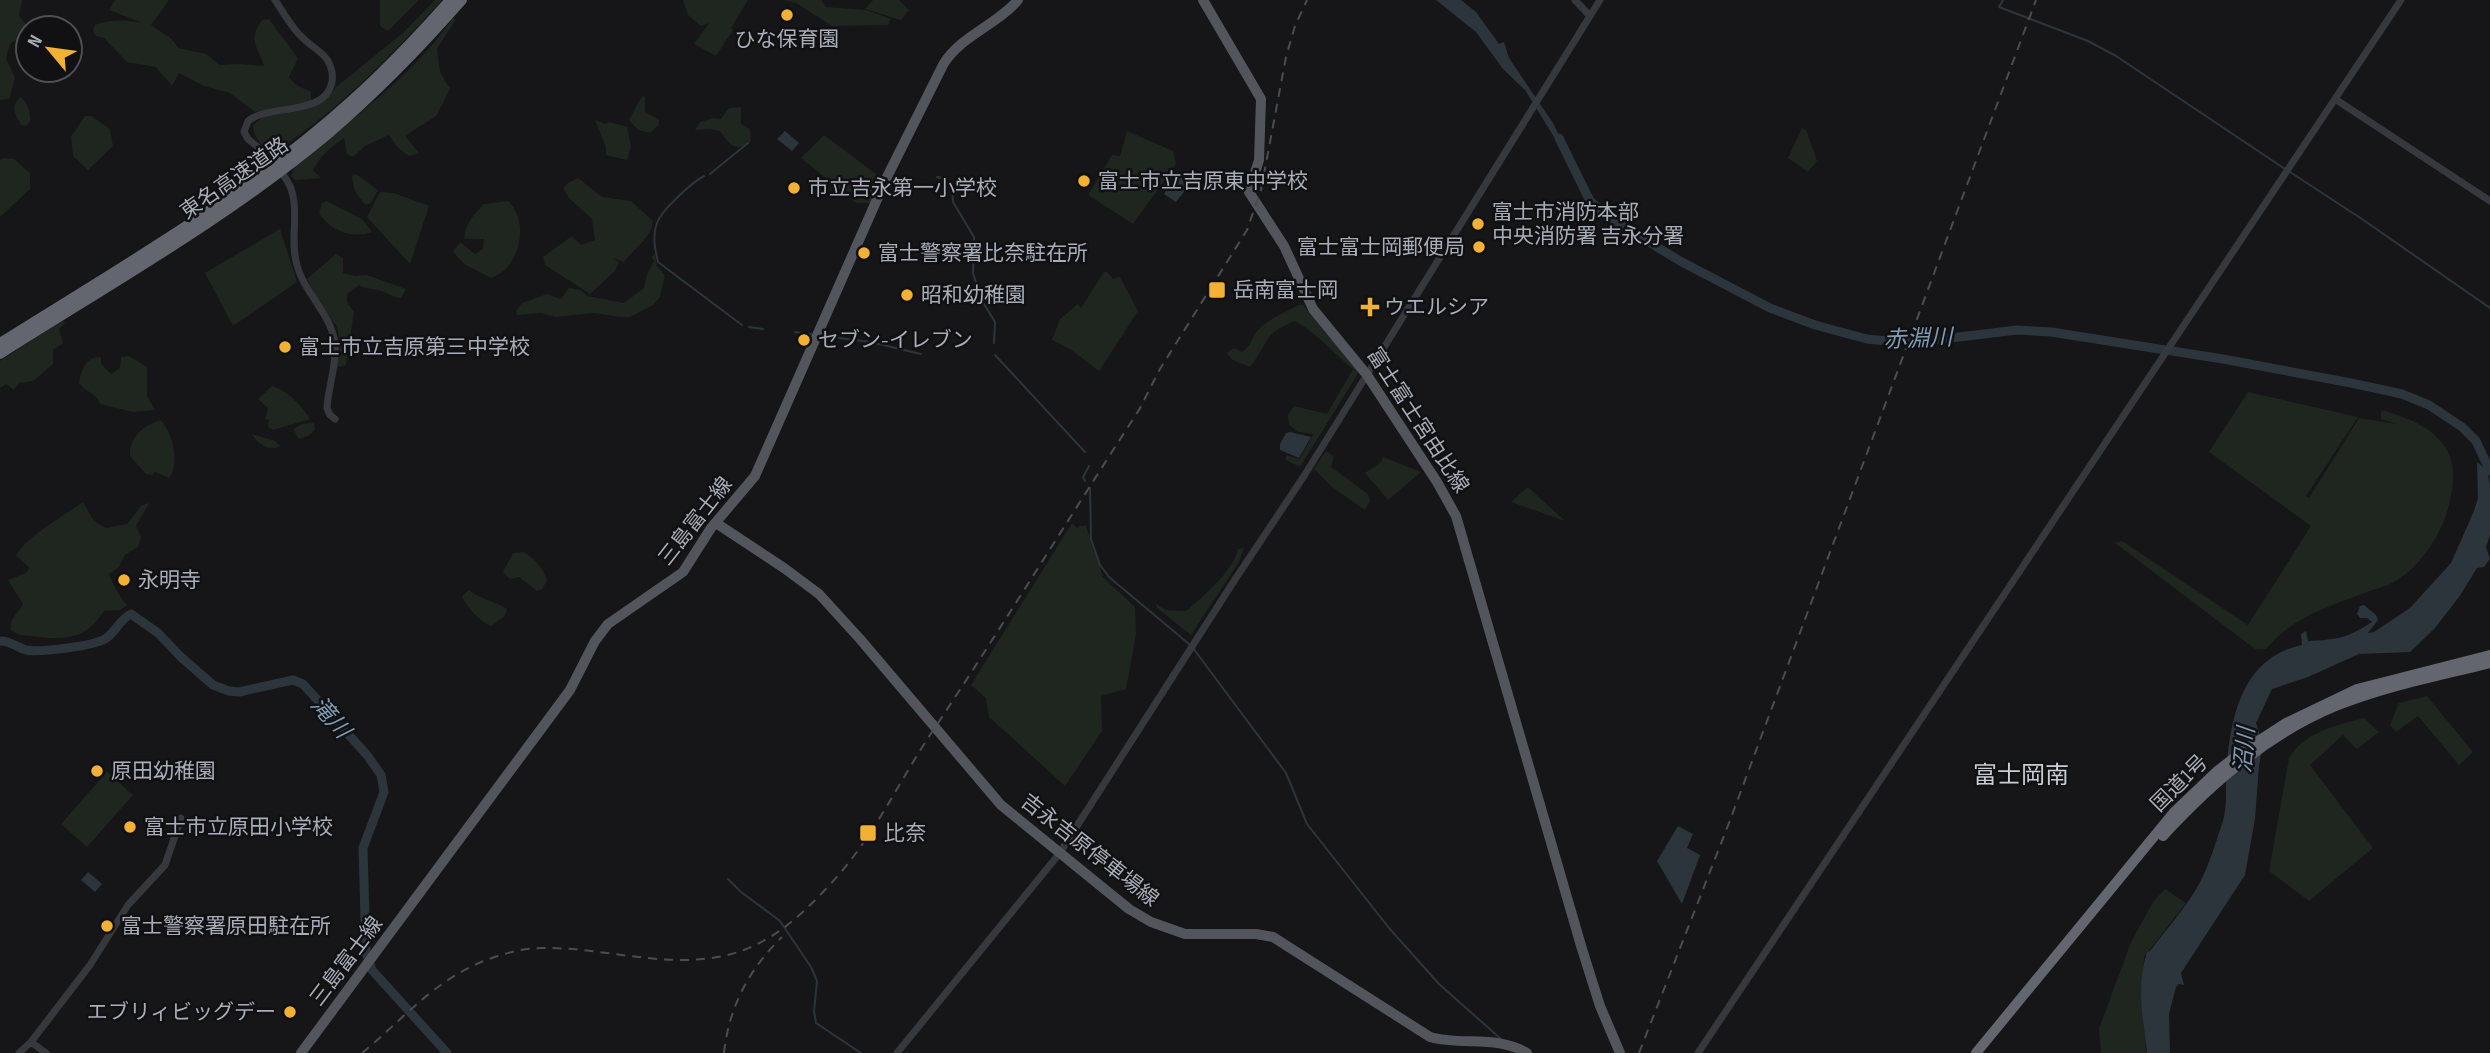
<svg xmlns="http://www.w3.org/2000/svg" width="2490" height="1053" font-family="'Sofia Sans Condensed','Noto Sans JP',sans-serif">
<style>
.green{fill:#1e261f}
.water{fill:#2c353c}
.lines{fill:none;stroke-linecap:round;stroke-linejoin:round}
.stream{stroke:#2c353c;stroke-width:2}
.river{stroke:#2c353c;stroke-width:9}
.minor{stroke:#37383d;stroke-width:7}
.major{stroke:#53555c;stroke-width:10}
.highway{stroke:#63666e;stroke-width:10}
.rail{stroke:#4a4c52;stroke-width:2;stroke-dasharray:9 7;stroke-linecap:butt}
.poi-dot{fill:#f2b134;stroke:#111113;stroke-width:2.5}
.labels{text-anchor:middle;stroke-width:5;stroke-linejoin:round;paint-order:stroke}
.poi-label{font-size:21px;fill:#a8adb8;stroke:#111113;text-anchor:start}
.street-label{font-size:21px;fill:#a8adb8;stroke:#111113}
.water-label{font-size:23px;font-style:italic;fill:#7f9bb3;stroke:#111113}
.quarter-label{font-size:24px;fill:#c9ccd4;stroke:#111113}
</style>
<rect width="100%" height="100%" fill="#161618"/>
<!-- green -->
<path class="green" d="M0,0H22L19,16L29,28L28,45L18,38L10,44L6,58L15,78L9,99L0,100Z
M115,0H169L151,25L172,39L178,48L206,54L220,65L239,64L264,66C258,47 247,40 262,20L269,19L298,58L289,77L296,85L311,92V101L255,112L230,93L204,86L179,73L172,86L156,67L127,62L104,38L96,36L93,31L95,25C113,19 125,20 143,23L109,10Z
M380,0H419L388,31L380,26Z
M435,0H442C391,57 336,112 272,154C263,148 253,136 253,126C257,122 262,117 266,116C293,105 318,116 336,87L404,32Z
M683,0H748L731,28L733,30L716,56L694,44L709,23L701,26L688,15Z
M784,0H821L826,7L866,10L891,19L888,25L832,26L796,3Z
M873,0H899L909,10L901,20L865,9Z
M453,18L456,19L437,49L440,72L450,89L436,116L405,136L419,153L409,156L398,148L389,135L365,146L353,157L347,154L344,138C331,147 320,156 313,170L321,178L295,180L291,176L296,164C352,120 412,76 453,18Z
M642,96L645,97V112L659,120V125L650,133L638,130L629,120Z
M20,97C27,101 31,113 30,121L26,126L21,125C15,113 10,108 20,97Z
M741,107V124L750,129L751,141C736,153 729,145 720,131L710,129L695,130L700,122L713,118L721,119L729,108Z
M85,116H91L110,129L113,146L88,170L73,156L71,137Z
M595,120L605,124L610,122L627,127L631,147L627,160L606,155V147Z
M1802,128L1806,130L1817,161L1808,172L1788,158Z
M1127,131L1173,151L1176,164L1133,224L1088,195L1112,155L1120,156Z
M824,135L876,174L881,182L872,203H856L801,158Z
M3,158L14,159L30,173V189L0,217V160Z
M356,174L378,190L371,203L366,205C358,197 352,188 352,176Z
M578,178L602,197L631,201L653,221C651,239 634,248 624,262L614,258L619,263L615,271L590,294L545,265L543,257L572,236L581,245L595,240L592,219L569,198L563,188L568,183Z
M380,192L394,193L429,206L410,264L367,217Z
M326,201L362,219L372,232C352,239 330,231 319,213L322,203Z
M508,201C527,219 522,251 506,269C502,273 496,275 491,278L464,264L453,252L460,242L475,254L483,249L484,239H464C465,224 474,214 484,204Z
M280,229L297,282L233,326L205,273Z
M336,254L343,258V273L355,276L367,275L406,289L401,298C393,297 391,295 384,292C375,288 367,290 359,285L347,294V302L354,312L346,365L336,368L340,345L337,327L319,303L307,279Z
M655,254L657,266L665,275L660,297L653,305L630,317H620L594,313L556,317L541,313L517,315L516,311L522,303L547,294L561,299L569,288L581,290L587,296L624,303L644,288L647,275L654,261L652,257Z
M1104,272H1107L1113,279L1120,277L1138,311L1099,371L1070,349L1052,340L1060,319L1078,304L1081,308Z
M1299,305H1303L1359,372L1300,467L1286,460V455L1300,459L1313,434L1298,432L1289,425L1288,415L1294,406L1327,414L1353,369C1333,353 1318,334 1295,321C1263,333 1269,343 1250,367L1233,360L1226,353L1234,348L1242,352C1251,347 1252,336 1259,329C1270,318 1286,312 1299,305Z
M63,320L65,323L59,329L63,343L53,350V364L33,381L19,383L14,390L6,384L0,388V361Z
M129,356L147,367V396L155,410L133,412L100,404C97,393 85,392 79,383C82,369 85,357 101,357V364L111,374L120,368L121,357Z
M272,386C287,390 301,405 310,419L273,430L268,427L269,420L265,419L268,408L258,399Z
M2248,392L2358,417L2306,496L2309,498L2359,418L2396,424L2381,419V410C2414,419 2454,435 2453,476C2453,516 2428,564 2392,583C2383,588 2371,590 2362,594C2326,607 2290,619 2266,649H2255L2115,543L2122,541L2248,625L2311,526L2209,452Z
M160,420C173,431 180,464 169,478L155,472L152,475L146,474L130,456C129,437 143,426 160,420Z
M314,423L315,430L308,436L299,439L293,429L302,424Z
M252,434L275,441L281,446C269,452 257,444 252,434Z
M1326,451L1334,457L1331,467L1368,494L1370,501L1365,510L1332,487L1314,469Z
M1383,457L1421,472L1388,500L1365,473L1381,462Z
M1528,487L1565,521L1511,502Z
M83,502L94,521L106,528L127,524L142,505L149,503L136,526L141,537L138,547L125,555L119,567L109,574C112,583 121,599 127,605L120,610L104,611C85,641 63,640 31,636C22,635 19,636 11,630C8,619 19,613 23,604L8,580L26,573L29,569V567L16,556C24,538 65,515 83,502Z
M1072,523L1078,529L1079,526H1086L1103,577L1135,607L1136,634L1126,689L1101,696L1102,731L1065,786L989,717L986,698L971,685Z
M1244,548L1239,562L1191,635L1157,608L1156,604L1166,610L1186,611C1202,598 1234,570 1238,549Z
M523,552C534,557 544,569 547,581L542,589L537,591L519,577L510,579L503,572L513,553Z
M469,590C479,599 495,601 507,609L504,617L491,626C479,621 467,608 462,596Z
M2427,696L2473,752L2459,765L2418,716L2396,732L2390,725L2399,703Z
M2364,718L2379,732L2357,749L2343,735L2310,765L2373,848L2309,901L2269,871L2289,758C2304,732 2337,725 2364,718Z
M107,772L133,795L87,847L61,824Z
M2165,889L2186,903L2144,957L2142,1005L2146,1053H2101L2099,1029L2131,942L2153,902Z"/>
<!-- water -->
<path class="water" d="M1436,0H1461L1476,12L1499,44L1504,42L1509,58L1553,123L1566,150L1554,137L1525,90L1503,69L1476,32Z
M785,131L799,143L792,151L777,139Z
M1177,175L1190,184L1176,202L1164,194Z
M1290,432L1311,437L1299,458L1280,450V444L1286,433Z
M2477,462L2487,470L2490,485V535L2486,547L2490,559L2484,567L2477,568L2459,597L2435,628L2410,652L2359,654L2308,677L2272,689L2256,723L2261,739L2264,740L2259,765L2255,819L2245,875L2181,973L2184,985L2179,984L2176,987L2169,1014L2170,1053H2147C2143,1019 2136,985 2147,952L2150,951C2165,931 2182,912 2195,891C2208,870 2215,844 2223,821C2227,806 2226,793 2226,778C2229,724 2239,658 2302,645L2301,634L2306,631L2308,641C2336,640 2348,638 2372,622L2367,618H2360L2357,614L2360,606L2364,605L2376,615L2378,620L2368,633L2374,632L2410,608L2451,563L2474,511L2478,498Z
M1678,826L1693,834L1687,848L1700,855L1682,904L1657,861Z
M88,872L102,884L95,892L81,880Z"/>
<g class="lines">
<!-- stream -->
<path class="stream" d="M2003,0L1999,7L2088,41L2116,56L2285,169
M2290,172L2362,219L2490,308
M710,174L748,143
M704,176C692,182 661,211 657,223C652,236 655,249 658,262L742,325
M937,177L942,178L952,189L953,202L974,237L973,273L981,299L995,322L994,343
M749,327L763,329
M795,332L811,334
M823,336L870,342L921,354
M995,355L1085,452
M1085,481L1083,477L1089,466
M1090,488L1091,539L1100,565L1109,577L1189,644
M1193,648L1286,773L1307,824L1389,928L1439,984L1501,1039
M728,879L741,892L780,921L811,967L817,981L814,1011L816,1023L861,1053"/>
<!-- river -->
<path class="river" d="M1559,138L1590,201L1611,219L1680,261L1770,308L1815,325L1867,339L1887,341H1926L2017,330L2051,332L2223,359L2351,383L2402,394L2429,405L2462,427L2476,441L2490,471
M0,641C11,641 16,647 26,650C39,653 90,646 103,640C115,635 118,620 131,614L158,633L181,657L213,685L229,691L239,692L293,680L303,684L367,755L381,775L384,792L363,848L366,952L372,970L447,1053"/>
<!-- minor -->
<path class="minor" d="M1575,0L1590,16
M2335,99L2490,201
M270,157L248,139L244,132L248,121C271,103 325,117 332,82C333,76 332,67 328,61C323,52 312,47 304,39C292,29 284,13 275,0
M284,176C304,202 288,236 297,265C304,293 332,315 335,344C337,365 328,387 327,408L330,415L335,419
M31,1042L46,1053
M19,1053L31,1042L90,965L128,905L165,865L181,818
M897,1053L1059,854L1234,581L1304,476L1600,0
M1698,1053L2401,0"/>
<!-- major -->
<path class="major" d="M1203,0L1261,99L1259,160L1249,192L1284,246L1313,309L1367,375L1437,482L1456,516L1582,949L1600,1006L1620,1053
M716,523L784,568L819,594L860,639L1001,805L1129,909L1151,922L1185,934H1256L1273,937L1430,1037C1461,1046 1498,1035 1527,1053
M301,1053L570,690L595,641L608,624L683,572L711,528L755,476L886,179L943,65C960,36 997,25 1018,0"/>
<!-- highway -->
<path class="highway" d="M0,343C119,268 245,197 350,102C386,70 418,36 450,0
M0,354C110,284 226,219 327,135C376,93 420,48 462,0
M2163,836C2212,783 2268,734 2336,706C2386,686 2438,676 2490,663
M1976,1053L2175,811L2216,772L2243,751L2286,723L2357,689L2490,655"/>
<!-- rail -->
<path class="rail" d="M362,1053C400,1022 432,983 479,963C498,955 521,948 542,948C610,947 678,974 744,950C777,937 799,917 823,892C873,841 895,787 934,729C1004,624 1070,516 1139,410L1160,369L1247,230L1261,190L1286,57L1295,26L1307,0
M724,1053C729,1007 749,969 782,937
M1639,1053L1729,823L2036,0"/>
</g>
<!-- markers -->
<g class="poi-dot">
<circle cx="787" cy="15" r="7"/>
<circle cx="1084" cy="181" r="7"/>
<circle cx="794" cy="188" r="7"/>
<circle cx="1478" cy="224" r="7"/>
<circle cx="1479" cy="247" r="7"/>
<circle cx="864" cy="253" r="7"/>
<rect x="1208" y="281" width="18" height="18" rx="3.5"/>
<circle cx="907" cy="295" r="7"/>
<path d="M1366.5 296.5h7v7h7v7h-7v7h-7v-7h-7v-7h7z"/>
<circle cx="804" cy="340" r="7"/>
<circle cx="285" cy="347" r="7"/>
<circle cx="124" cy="580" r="7"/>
<circle cx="97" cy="771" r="7"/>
<circle cx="130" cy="827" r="7"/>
<rect x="859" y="824" width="18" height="18" rx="3.5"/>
<circle cx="107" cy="926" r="7"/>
<circle cx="290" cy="1012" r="7"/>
</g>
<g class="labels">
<!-- poi labels -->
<g class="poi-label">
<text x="787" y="46" text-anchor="middle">ひな保育園</text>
<text x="1098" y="188">富士市立吉原東中学校</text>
<text x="808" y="195">市立吉永第一小学校</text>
<text x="1492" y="219">富士市消防本部<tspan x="1492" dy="24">中央消防署 吉永分署</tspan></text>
<text x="1465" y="254" text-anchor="end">富士富士岡郵便局</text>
<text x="878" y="260">富士警察署比奈駐在所</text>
<text x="1233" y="297">岳南富士岡</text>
<text x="921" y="302">昭和幼稚園</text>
<text x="1384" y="314">ウエルシア</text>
<text x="818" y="347">セブン-イレブン</text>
<text x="299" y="354">富士市立吉原第三中学校</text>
<text x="138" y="587">永明寺</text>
<text x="111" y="778">原田幼稚園</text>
<text x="144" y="834">富士市立原田小学校</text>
<text x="884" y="840">比奈</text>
<text x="121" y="933">富士警察署原田駐在所</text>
<text x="276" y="1019" text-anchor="end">エブリィビッグデー</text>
</g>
<!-- street labels -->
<g class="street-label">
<text transform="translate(234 178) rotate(-35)" y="7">東名高速道路</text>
<text transform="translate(1418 420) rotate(57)" y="7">富士富士宮由比線</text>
<text transform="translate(695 521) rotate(-52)" y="7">三島富士線</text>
<text transform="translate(2179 783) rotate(-45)" y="7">国道1号</text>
<text transform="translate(1090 850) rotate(38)" y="7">吉永吉原停車場線</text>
<text transform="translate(346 961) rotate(-53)" y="7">三島富士線</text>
</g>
<!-- water labels -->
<g class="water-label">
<text transform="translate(1918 338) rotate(-2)" y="8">赤淵川</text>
<text transform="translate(331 717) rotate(49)" y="8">滝川</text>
<text transform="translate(2244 750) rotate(-85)" y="8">沼川</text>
</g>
<!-- quarter labels -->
<g class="quarter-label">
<text x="2021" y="783">富士岡南</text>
</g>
</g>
<!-- north arrow -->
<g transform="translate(49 49) rotate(299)"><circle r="33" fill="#111113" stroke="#4d4f55" stroke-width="2"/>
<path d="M0-5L12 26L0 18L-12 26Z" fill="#f2b134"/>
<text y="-10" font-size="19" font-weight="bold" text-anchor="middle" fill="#a8adb8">N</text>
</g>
</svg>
